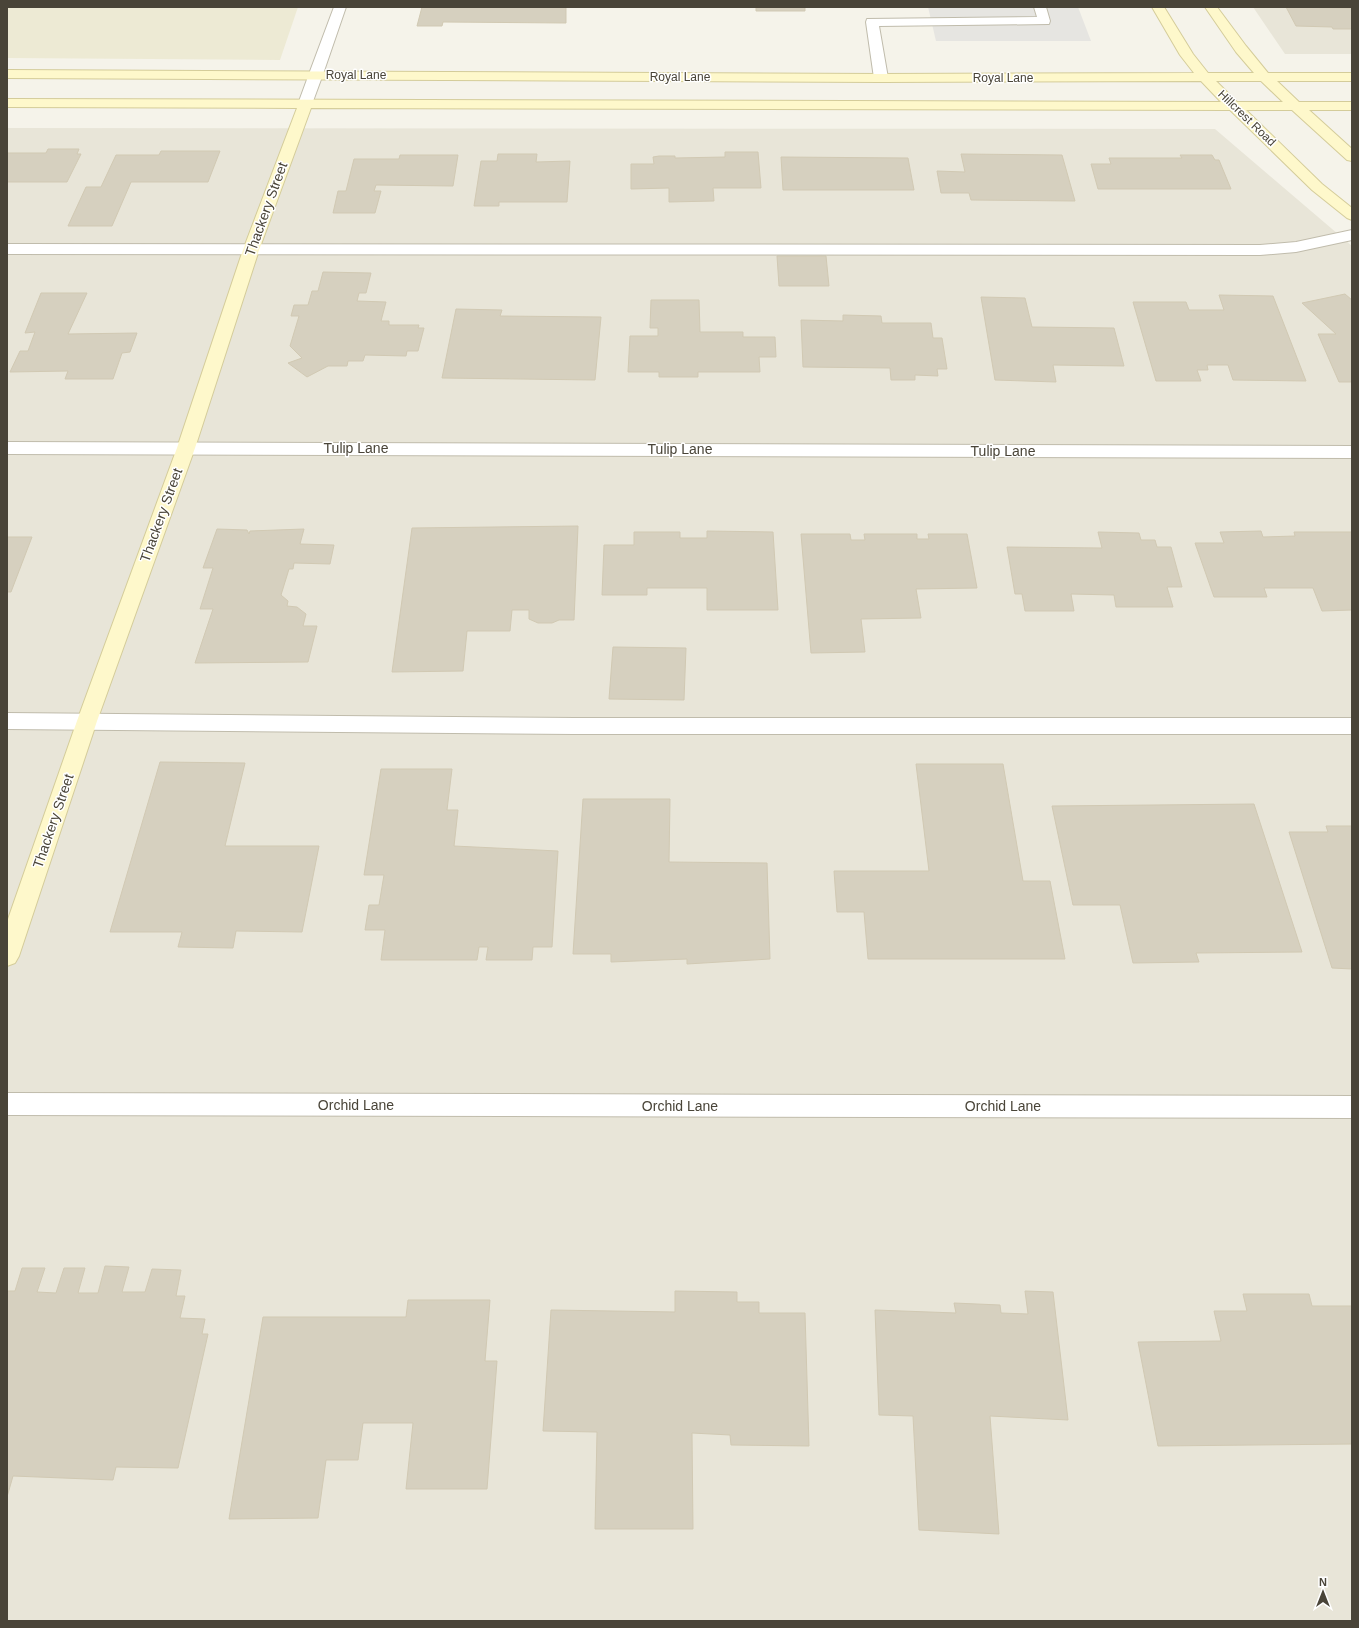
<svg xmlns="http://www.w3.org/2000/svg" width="1359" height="1628" font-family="Arial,sans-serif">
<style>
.residential{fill:#e8e5d8}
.education{fill:#edead4}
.parking{fill:#e6e5e1}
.building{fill:#d6d0bf;stroke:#d1c9b3}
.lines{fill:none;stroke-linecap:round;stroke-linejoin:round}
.lane-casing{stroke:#c0bcac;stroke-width:2}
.street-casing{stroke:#c0bcac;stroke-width:2}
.secondary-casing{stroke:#d4cc9a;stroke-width:2}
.lane{fill:#fff;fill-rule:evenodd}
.street{fill:#fff;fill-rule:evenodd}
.secondary{fill:#fef8cb;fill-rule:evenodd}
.labels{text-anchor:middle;stroke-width:3;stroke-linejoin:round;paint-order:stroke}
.far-street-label{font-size:12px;fill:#494438;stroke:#fff}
.street-label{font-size:14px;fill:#494438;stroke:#fff}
</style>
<rect width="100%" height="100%" fill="#f5f3ea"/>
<!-- residential -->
<path class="residential" d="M1253,7H1352V54H1285Z
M7,128L1215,129L1352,246V1621H7Z"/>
<!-- education -->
<path class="education" d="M7,7H298L280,60L7,58Z"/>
<!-- parking -->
<path class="parking" d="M928,7H1078L1091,41H936Z"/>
<!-- building -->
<path class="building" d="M422,7H566V23L443,22L442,26H417Z
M756,7H805V11H756Z
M1286,7L1352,8V29H1333L1332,27L1296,26Z
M48,149H79L77,154H81L67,182H7V153H46Z
M161,151H220L208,182H131L112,226H68L86,187H101L116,155H159Z
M725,152H758L761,188H713L714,201L669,202V188L631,189V164H654L653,157L659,156H675V158L725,157Z
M498,154H537L536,162L570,161L567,202H499V206H474L481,161H497Z
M961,154L1062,155L1075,201L971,200L969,193H941L937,171L965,172Z
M400,155H458L453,186L376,185L374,191H381L375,213H333L338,191H346L354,159H399Z
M1180,155H1212L1215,160H1219L1231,189H1098L1091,164H1111L1109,158H1182Z
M781,157L908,158L914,190H783Z
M777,256H826L829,286H779Z
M323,272L371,273L366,293H359L357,301L386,302L381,321H389V325H419L418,328H424L418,351H407L406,356L365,355L363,361H348L347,366H328L307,377L288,363L302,358L290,346L299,316H291L294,305H308L312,291H318Z
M41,293H87L68,334L137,333L130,352L122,353L113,379H65L68,371L10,372L20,351H28L35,332L25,333Z
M1345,294L1352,300V382H1339L1318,334H1336L1302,303Z
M1219,295L1273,296L1306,381L1233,380L1228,365H1207L1208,370H1197L1201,381H1156L1133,302H1186L1189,310H1224Z
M981,297L1025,298L1032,327L1114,328L1124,366L1053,365L1056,382L995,380Z
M651,300H699L700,332H743V337H775L776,357H759L760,372H698V377H659V372H628L630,336H658V328H650Z
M456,309L502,310L500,316L601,317L595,380L442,378Z
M843,315L881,316L882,323H931L933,338H942L947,369H937L938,376L915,375V380H891L890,368L803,367L801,320L843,321Z
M578,526L574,620H559L552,623H538L529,619V610H512L510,631H467L463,671L392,672L412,528Z
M217,529L247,530L249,534L250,531L304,529L300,544L334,545L330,564L294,563L293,569H289L281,595L288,601L287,606L297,607L306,614L303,626H317L308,662L195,663L213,609H200L213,568H203Z
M707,531L773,532L778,610H707V588H647V595H602L604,545H634V532H680V538H707Z
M1261,531L1263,537L1295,536L1294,532H1352V610L1322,611L1313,588H1264L1267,597H1214L1195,543H1224L1220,532Z
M1098,532L1139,533L1141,540H1155L1157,547H1171L1182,587H1167L1173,607H1116L1114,595L1071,594L1074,611H1025L1022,594H1015L1007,547L1102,548Z
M801,534H850L851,540H865L864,534H917V539H929L928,534H967L977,588L916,589L921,618L861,619L865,652L811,653Z
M7,537H32L11,592H7Z
M613,647L686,648L684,700L609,699Z
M160,762L245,763L225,846H319L302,932L236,931L233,948L178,947L182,932H110Z
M916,764H1003L1023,881H1050L1065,959H868L864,912H837L834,871H929Z
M381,769H452L447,810H458L454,846L558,851L552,947H533L532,960H486L488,947H479L477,960H381L385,930H365L369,905H379L384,875H364Z
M583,799H670L669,862L767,863L770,959L687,964V959L611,962V954H573Z
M1254,804L1302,952L1196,953L1199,962L1133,963L1120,905H1073L1052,806Z
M1326,826H1352V969L1332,968L1289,832H1328Z
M105,1266L129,1267L122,1292H145L152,1269L181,1270L176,1296H185L180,1318L205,1319L202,1334H208L178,1468L116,1467L113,1480L13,1476L7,1497V1291H15L22,1268H45L37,1292L56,1293L64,1268H85L78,1293H98Z
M675,1291L737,1292V1302H759V1313H805L809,1446L731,1445L730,1435L692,1433L693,1529H595L597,1432L543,1431L551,1310L675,1312Z
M1025,1291L1053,1292L1068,1420L990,1416L999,1534L919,1530L913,1416L879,1415L875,1310L956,1313L954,1303L1000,1305L1001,1313L1028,1314Z
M1243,1294H1309L1312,1306H1352V1444L1158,1446L1138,1342L1221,1341L1214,1311H1247Z
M408,1300H490L485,1361H497L487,1489H406L413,1423H363L358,1460H326L318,1518L229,1519L263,1317H406Z"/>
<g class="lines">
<!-- lane casing -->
<g class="lane-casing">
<path id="lane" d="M334,7H346L323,74L321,77H311L309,74Z
M1034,7H1046L1050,21L1049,24L879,26L888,78L886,81H876L874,78L866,22L867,19L1037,17Z
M1352,230V240L1296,252L1260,255L7,254V244L1260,245L1296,242Z
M7,713L575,718H1352V734H575L7,729Z"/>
</g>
<!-- street casing -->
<g class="street-casing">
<path id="street" d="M316,70L321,71L323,74L312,104L310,107L305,108L300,107L298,104L309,74L311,71Z
M7,442L1352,446V458L7,454Z
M7,1093L1352,1096V1118L7,1115Z"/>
</g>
<!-- secondary casing -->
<g class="secondary-casing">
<path id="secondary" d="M1152,7H1164L1193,54L1208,73H1254L1236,52L1205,7H1217L1246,46L1268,73H1352V81H1277L1299,102H1352V110H1309L1352,149V161L1347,160L1292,110H1246L1322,184L1352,208V220L1347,218L1312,190L1230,110L311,108L259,250L195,448L97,721L19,956L15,963L7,966V922L77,721L177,448L243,250L297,108L7,107V99L1221,102L1201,81L881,82L7,78V70L881,74L1194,73L1180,55ZM1216,81H1261L1283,102H1237Z"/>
</g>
<!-- lane -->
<use href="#lane" class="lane"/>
<!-- street -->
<use href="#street" class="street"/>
<!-- secondary -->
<use href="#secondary" class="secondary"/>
</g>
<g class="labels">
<!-- far-street labels -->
<g class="far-street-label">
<text x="356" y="79">Royal Lane</text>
<text x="680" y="81">Royal Lane</text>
<text x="1003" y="82">Royal Lane</text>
<text transform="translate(1247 118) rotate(44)" y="4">Hillcrest Road</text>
</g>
<!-- street labels -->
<g class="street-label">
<text transform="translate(266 209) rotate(-70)" y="5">Thackery Street</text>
<text x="356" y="453">Tulip Lane</text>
<text x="680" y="454">Tulip Lane</text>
<text x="1003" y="456">Tulip Lane</text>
<text transform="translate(161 515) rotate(-70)" y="5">Thackery Street</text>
<text transform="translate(53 821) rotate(-71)" y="5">Thackery Street</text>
<text x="356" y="1110">Orchid Lane</text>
<text x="680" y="1111">Orchid Lane</text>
<text x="1003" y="1111">Orchid Lane</text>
</g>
</g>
<!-- border -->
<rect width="1359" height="1628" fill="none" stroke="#494438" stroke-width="16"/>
<!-- north arrow -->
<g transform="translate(1323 1592)" stroke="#ffffff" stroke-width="3" paint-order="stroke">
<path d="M0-3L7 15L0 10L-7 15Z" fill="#494438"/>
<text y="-6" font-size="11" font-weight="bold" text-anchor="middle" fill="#494438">N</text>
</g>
</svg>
